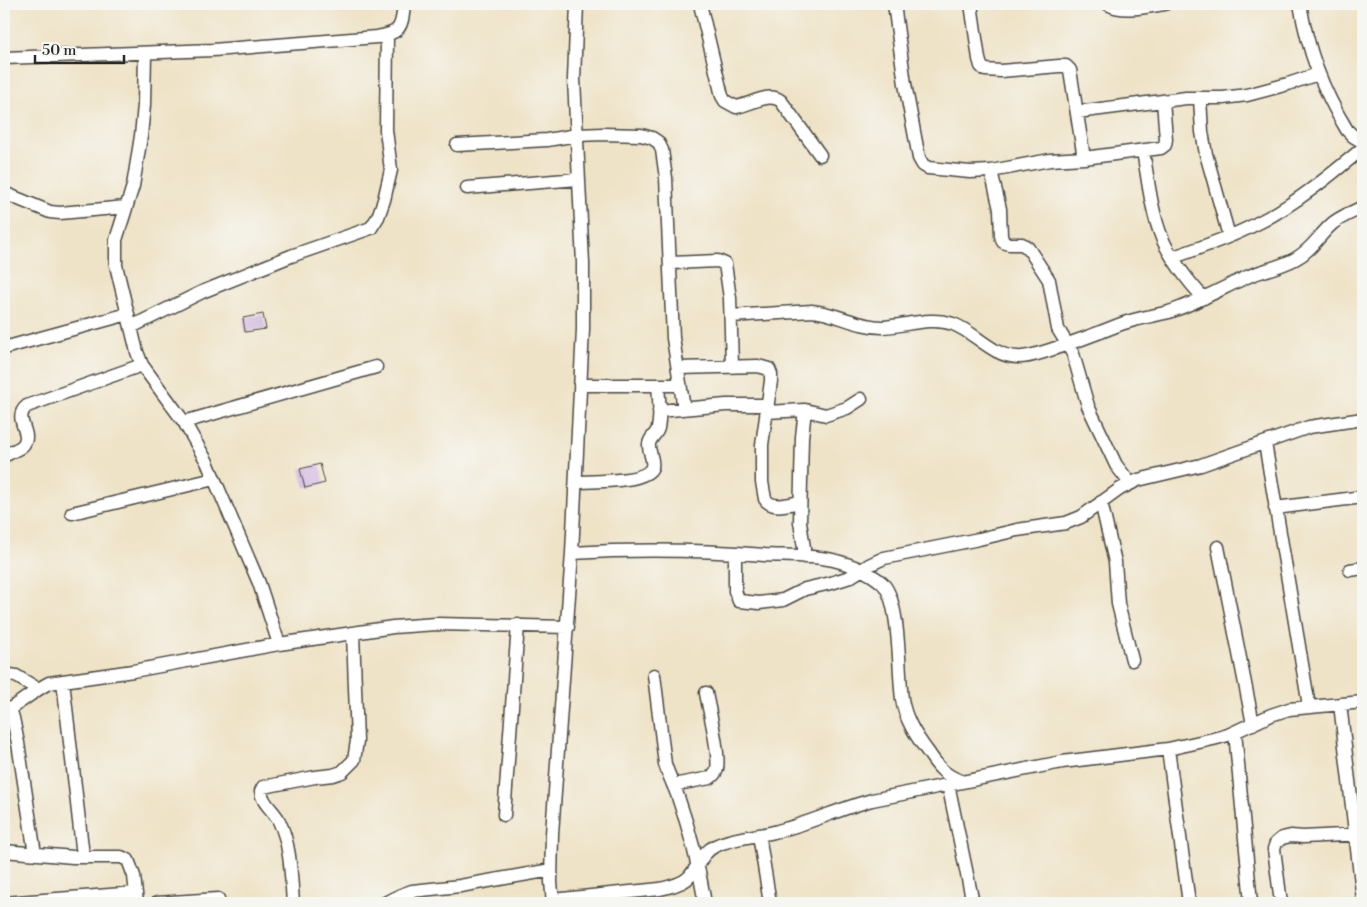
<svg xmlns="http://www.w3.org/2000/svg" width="1367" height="907" font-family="'Libre Bodoni',serif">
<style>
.building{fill:#d0b2de}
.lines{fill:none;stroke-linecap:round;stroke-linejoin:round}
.street-casing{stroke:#484742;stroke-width:15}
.street{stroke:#fff;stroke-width:12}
</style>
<rect width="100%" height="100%" fill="#f6f6f2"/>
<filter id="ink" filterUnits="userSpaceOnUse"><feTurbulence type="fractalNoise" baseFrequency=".02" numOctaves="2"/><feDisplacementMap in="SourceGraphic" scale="10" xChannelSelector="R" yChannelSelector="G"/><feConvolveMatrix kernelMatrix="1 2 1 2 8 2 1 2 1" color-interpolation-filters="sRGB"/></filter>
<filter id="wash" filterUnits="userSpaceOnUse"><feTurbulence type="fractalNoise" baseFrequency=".0096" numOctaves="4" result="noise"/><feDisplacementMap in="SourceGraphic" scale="20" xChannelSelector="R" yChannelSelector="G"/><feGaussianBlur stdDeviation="1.12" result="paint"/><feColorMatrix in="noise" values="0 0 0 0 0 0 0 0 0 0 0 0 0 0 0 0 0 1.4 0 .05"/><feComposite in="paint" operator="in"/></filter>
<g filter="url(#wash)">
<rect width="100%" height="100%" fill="#efe3c7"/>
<g id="blocks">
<!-- building -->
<path class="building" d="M263,314L266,329L245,332L243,318Z
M320,464L325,483L305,488L300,469Z"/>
</g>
</g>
<g filter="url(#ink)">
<use href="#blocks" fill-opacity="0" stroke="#484742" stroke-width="1"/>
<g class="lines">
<!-- street casing -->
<g class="street-casing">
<path id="street" d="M700,4L722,96L725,101L736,107C750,105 769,91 781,101L820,155
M894,4L905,84L919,158L923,165L928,168L970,172L991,171L1050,160L1084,158L1161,148L1165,145L1166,139L1163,101
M971,4L979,59L981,66L985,70L1001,71L1059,66H1066L1070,70L1084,158
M1108,4C1123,13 1149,6 1165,4
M1300,4C1308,51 1322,89 1347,130L1353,136L1363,142
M145,53L144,105L141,136L133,186L116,240V265L119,278L137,352L142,365L184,422L207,462L259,583L279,644L393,627L436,624L568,627
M4,58L213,50L377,37C401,33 402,27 404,4
M1200,98L1202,132L1206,154L1229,236
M1077,112L1186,98H1223L1247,95L1288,84L1318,74
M457,145L547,140L577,135L603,134L641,135L652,138L658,142L662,150L666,178L673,338L684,409
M1143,151C1148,179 1151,211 1162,238C1170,257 1189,283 1204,298
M991,171L1000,209L1001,236L1003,242L1009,244H1022L1028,248L1049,280L1058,329L1073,354L1088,406L1116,465L1130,483
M467,188L578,179
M4,193L50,212L60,213L126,207
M1174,257C1201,247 1230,238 1256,224C1293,206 1332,174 1363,148
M671,263L718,261L725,264L730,298L732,366
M731,316L812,311C836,313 858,327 882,327C906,326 930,316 953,324C975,332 992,356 1017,357C1026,358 1037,354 1047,351C1072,343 1096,334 1121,324C1137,318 1153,316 1169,312C1197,303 1222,288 1249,276C1264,270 1280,267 1295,259C1312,250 1319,235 1333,223C1342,216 1353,212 1363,207
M131,327L202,292L291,256L371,228L378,217L384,200L391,170L386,130L387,35
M4,348L128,314
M678,368L758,366L769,369L771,374V381L762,445V482L765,499C772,510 789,504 800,502
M580,385H680
M659,411L726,405H767
M766,412L805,410L826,415L847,408L861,399
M184,422L376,367
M1265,443L1309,706
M8,454C12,451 19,449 22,446C35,434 11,419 27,406L142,365
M576,482C591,481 647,483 652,467C654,459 648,451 649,444C650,437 657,434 658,428C661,414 659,399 658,385
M1101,502L1115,562L1118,604L1132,660
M1275,508L1363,497
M72,513L214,479
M1218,547L1253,724
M572,553C637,549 701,550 765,555C787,556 811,555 833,560C849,564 868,571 881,582C901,598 898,672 902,699C905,719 916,736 928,752C938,767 944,775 961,781
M735,553V591L739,601L759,603L783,600L805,589L831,583L850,577L869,565L884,558L979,539L1017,530L1066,523L1081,517L1120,489L1138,480L1201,465L1309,427L1363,419
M804,557V548L800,522L802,437L805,410
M1350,570L1363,568
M4,674L16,676L38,689
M654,675L665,764C669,777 675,787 679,800C691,834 699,868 705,903
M63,681L83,856
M1340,704L1363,900
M10,709L13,718L18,743L35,854
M4,712C20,704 33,691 49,683L133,671L279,644
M1235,732L1251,903
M1168,749L1189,903
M948,784L973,903
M673,785L710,778C714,775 716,773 717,769C720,753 709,710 706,693
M504,815L518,625
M759,835L770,903
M4,851L73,857H121L128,860L134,876L137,903
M552,900L660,889C669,887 682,884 688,878C699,867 701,853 715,846C733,837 755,837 774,832C808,824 839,809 872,800L1062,762L1168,749L1213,739L1228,735L1271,715L1289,709L1363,702
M4,903L136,893
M157,903L218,899
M293,903C291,877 291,845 279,821C274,810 262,804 261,791L263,787L315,777L333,775L342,772L354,760L357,741L353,633
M385,903L401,895L412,891L460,886L551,870
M553,903L551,882L552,834L572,553L583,329V263L574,79L577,4
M1281,903L1274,849L1276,843L1282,838L1291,836L1303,837L1363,834"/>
</g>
<!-- street -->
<use href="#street" class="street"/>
</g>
</g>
<!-- margin -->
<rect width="1367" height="907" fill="none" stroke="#f6f6f2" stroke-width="20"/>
<!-- scale -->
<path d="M35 55v8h89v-8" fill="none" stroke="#2b2b2b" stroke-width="2.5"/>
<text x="42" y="55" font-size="15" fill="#2b2b2b" stroke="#f6f6f2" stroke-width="4" paint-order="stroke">50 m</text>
</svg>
